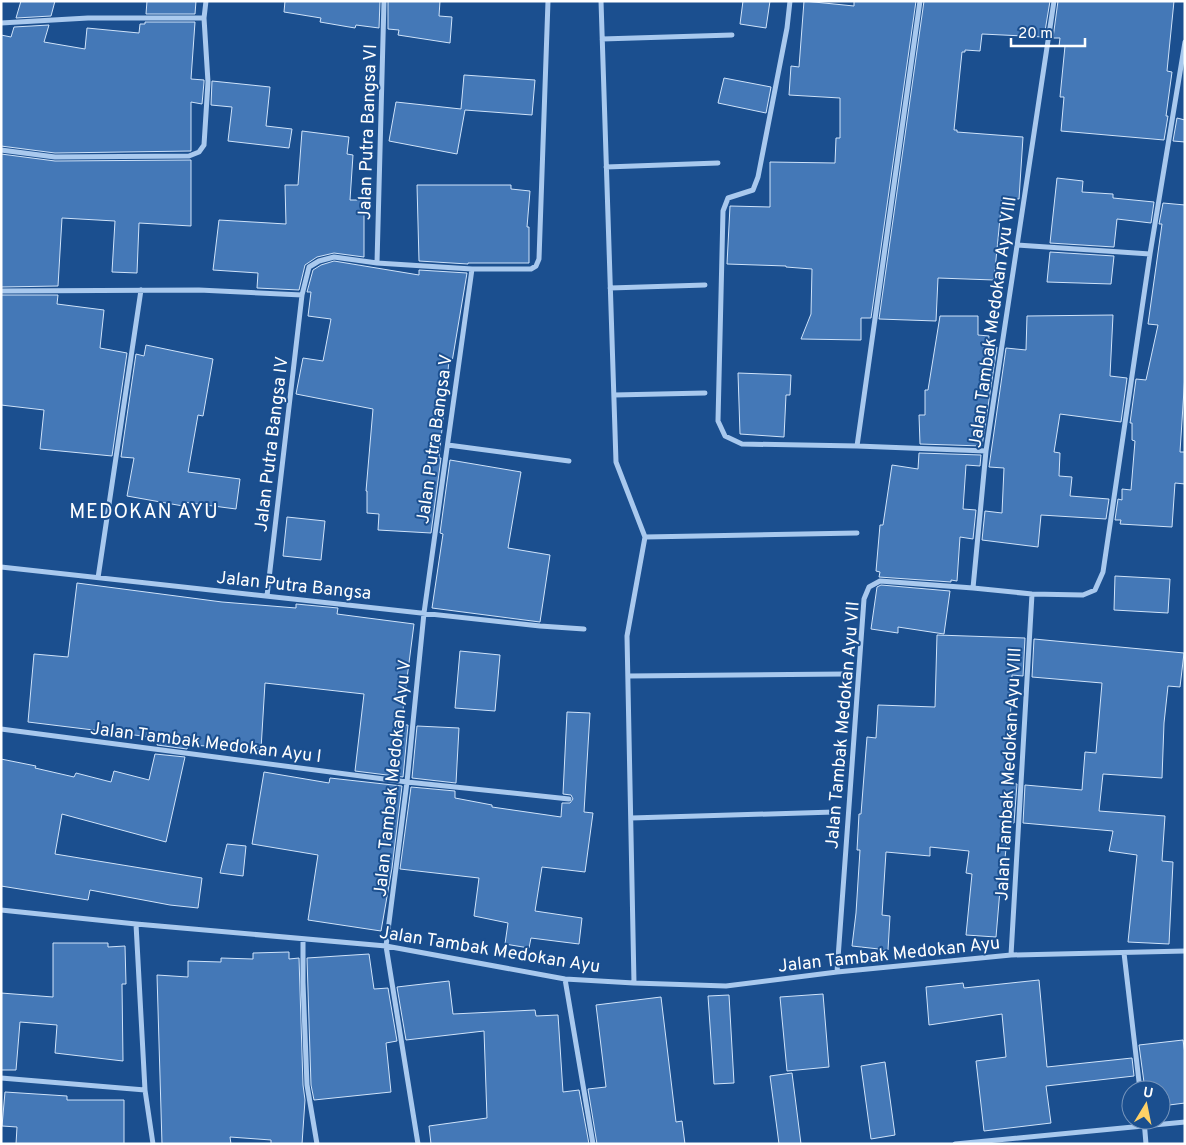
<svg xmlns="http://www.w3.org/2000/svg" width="1186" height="1145" font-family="Overpass,sans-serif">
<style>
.building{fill:#4478b7;stroke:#cfe3fa}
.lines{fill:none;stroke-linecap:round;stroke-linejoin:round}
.street{stroke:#a9c9ee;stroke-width:5}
.labels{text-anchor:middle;stroke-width:4;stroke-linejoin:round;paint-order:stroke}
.street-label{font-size:18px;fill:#fff;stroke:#1b4f8f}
.quarter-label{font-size:20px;letter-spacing:1px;fill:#fff;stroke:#1b4f8f}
</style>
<rect width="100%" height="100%" fill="#1b4f8f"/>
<!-- building -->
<path class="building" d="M21,1H55L51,16L16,18Z
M147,1H196L195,14H146Z
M285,1H380L379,28L356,25L355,28L320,22L321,18L284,12Z
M388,1H440L439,16L452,17L450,43L398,35L399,30L388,29Z
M743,1H770L766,28L740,24Z
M804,1L854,6V1H916L871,318H861V340L801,339L811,314L812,269L786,267V266L727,264L730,206L770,207V162L835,163L836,138H840V98L789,95L791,66L799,67Z
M924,1H1050L1044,37L982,34L980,51L965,50V52H962L954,130H957V132L1023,137L1019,199L1002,198L994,280L938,278L936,321L879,319Z
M1058,1H1174L1167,71L1172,72L1166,116H1168L1164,140L1061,131L1064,97H1060L1065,46H1059L1060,38H1053Z
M145,22H195L191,79L204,80V82L202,104L191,102V151L55,153L1,146V35L11,37L14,27L49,25L44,42L85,49L87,28L139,33L140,24H145Z
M464,75L535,80L532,115L465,110L457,154L389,141L396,102L461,109Z
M724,78L771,87L766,113L718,103Z
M212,81L270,87L266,126L292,129L289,148L228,141L232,107L211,105Z
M1177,118L1185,120V142L1173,141Z
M302,131L349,137L347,154L353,155L350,200H364V257L334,253L317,257L305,265L299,290L257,288L258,273L213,270L219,220L286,224L285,185H298Z
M1,154L55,161L191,160V226L139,223L137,273L112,272L115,221L62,218L58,286L1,287Z
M1057,178L1083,181L1082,192L1113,194V198L1154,202L1151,223L1117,219L1114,247L1050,243Z
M417,185H511V189L530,191L527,227H529V263H468V264L419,261Z
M1163,203L1185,205V374L1180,452H1185V484L1175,483L1172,527L1120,524L1121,520H1115L1118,499L1122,500V489L1131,490L1135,441L1132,440V423H1130L1136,379L1146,380L1158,325L1148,324L1162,224H1159Z
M1050,252L1114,256L1111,284L1047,282Z
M334,261L419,275V270L467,273L452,362L449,361L439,458H441L431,533L378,530L379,514L367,513V491H366L373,409L296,394L303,358L323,361L331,319L308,316L311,292H307L313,270L321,265Z
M1,295H58L57,304L104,310L100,348L127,353L112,456L40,449L44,410L1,405Z
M1113,315L1110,376L1127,378L1121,422L1060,414L1054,452L1060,453L1059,476L1072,477L1070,496L1109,499L1106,519L1041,515L1038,547L982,540L985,511L1002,513L1004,468L989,467L1006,348L1026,350L1027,316Z
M940,316H978V335L989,336L988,347H997L982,446L920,444L919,415H925V390H928Z
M146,345L213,359L203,416L198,415L188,472L240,479L236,509L183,502V506L127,496L134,458L121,457L136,354L144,356Z
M738,373L791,375L790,395H786L784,437L740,434Z
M919,453L981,455L980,466L966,465L963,509L976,510L973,539L960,537L957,581L951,580V582L879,577L880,572L876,571L880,525H883L892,465L918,469Z
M450,460L521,472L508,548L550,555L540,622L432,608L443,534L440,533Z
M287,517L325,521L321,560L283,556Z
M1115,576L1170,579L1168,613L1114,610Z
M77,583L222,602L296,608V604L338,608L337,614L414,624L401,725H408L403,777L355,771L364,694L265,683L261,749L188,745L187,749L157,745L159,738L28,722L34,654L68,657Z
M881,585L950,591L944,634L898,627V633L871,629L877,587Z
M937,635L1025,638L1023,676L1012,675L1008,783L1017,784L1014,823L1009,822L1005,858H1007L1004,878H1001L996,937L966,935L972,874L966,873L969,851L930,847V856L886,852L882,915L890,916L888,950L852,946L856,913L860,850H857L859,814H861L867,737L876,738L878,705L935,707Z
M1034,639L1184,653L1180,687L1168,686L1164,723L1162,778L1103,774L1099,811L1165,816L1162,861L1173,862L1169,944L1128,942L1137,855L1109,851L1113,831L1023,823L1025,785L1082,790L1085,752L1096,753L1102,683L1032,677Z
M460,651L500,655L495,711L455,708Z
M567,712L590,713L584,812L593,813L585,872L542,867L535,911L582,918L579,944L531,938L529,948L505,944L508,923L474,916L479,878L400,869L411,787L455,791V798L492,805V807L561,817L562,803H570L573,799L571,795L563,794Z
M417,726L459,728L456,783L412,778Z
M155,754L185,757L166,842L62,814L55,854L202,878L198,908L170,905L90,890L88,900L1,886V759L36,766L35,768L74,777L76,773L111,782L114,771L149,780Z
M264,772L329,783L330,778L402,786L392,868L381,931L308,920L318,855L252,844Z
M227,844L246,846L243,876L220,873Z
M53,943H108V947L125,946L126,984H122L123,1061L55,1053L57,1025L20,1022L16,1070H1V993L53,997Z
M289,952V959L299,958L303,1085L305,1100L302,1144H271V1140L230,1137L231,1144H162L157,975L188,977V961L221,962V958L253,959V953Z
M369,954L374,989L388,988L397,1041L386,1043L391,1092L314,1100L311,1085L307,958Z
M1039,980L1047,1067L1132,1058L1134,1076L1046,1086L1051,1123L984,1131L976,1061L1006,1057L1002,1014L929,1025L926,987L963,983L964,988Z
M449,981L453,1014L535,1010L536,1016L558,1015L563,1092L579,1090L589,1144H431L429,1126L487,1118L484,1031L406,1040L397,987Z
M823,994L829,1067L787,1071L780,997Z
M729,995L734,1083L714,1084L708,996Z
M661,997L676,1122L682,1121L685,1144H597L588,1089L606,1087L596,1005Z
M1183,1040L1185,1054V1103L1161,1106V1090H1145L1139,1045Z
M885,1062L895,1135L871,1139L861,1066Z
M792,1073L801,1144H779L770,1076Z
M5,1092L67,1096V1100H124V1144H16L17,1127L2,1126Z"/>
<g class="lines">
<!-- street -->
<path class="street" d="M601,1L616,462L645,537L627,636L634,983
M790,1L787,28L758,177L753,190L728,198L723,211L718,421L725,436L742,444L857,446L986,451
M1054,1L986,451L973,588L1032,594L1083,595L1095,590L1103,572L1150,254L1185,42
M1,23L88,18H204
M602,39L732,35
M1,150L55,157L189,156L199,152L204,145L208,82L204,18L206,1
M606,167L718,163
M1017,245L1150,254
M377,263L384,1
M610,288L705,285
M1,291L199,290L302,295L309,267L319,261L334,257L377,263L472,269H531L536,266L539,259L548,1
M614,395L705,393
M448,445L569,461
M857,446L920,1
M645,537L857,533
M1,567L540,626L584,629
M98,578L141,290
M267,596L302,295
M628,676L845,674
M1,729L407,782L569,799
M631,818L834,812
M1,910L136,924L386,946L565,979L634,983L726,986L837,972L1011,955L1185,951
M136,924L145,1090L153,1144
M303,939V982L307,1085L317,1144
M1124,953L1140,1090
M1011,955L1032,594
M837,972L864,599L869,587L880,581L973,588
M565,979L593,1144
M1,1078L145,1090
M1144,1120L1146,1144
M418,1144L386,946L407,782L424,613L472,269
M955,1144L1185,1122"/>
</g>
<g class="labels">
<!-- street labels -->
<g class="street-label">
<text transform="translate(367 132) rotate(-88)" y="6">Jalan Putra Bangsa VI</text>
<text transform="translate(992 322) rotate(-82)" y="6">Jalan Tambak Medokan Ayu VIII</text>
<text transform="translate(434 439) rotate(-82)" y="6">Jalan Putra Bangsa V</text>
<text transform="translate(271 444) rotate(-83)" y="6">Jalan Putra Bangsa IV</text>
<text transform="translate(294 585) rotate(6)" y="6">Jalan Putra Bangsa</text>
<text transform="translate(842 725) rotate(-85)" y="6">Jalan Tambak Medokan Ayu VII</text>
<text transform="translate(206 742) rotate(7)" y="6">Jalan Tambak Medokan Ayu I</text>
<text transform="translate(1008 774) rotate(-87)" y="6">Jalan Tambak Medokan Ayu VIII</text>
<text transform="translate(392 778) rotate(-84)" y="6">Jalan Tambak Medokan Ayu V</text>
<text transform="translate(490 949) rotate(9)" y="6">Jalan Tambak Medokan Ayu</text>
<text transform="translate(889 954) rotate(-6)" y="6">Jalan Tambak Medokan Ayu</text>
</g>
<!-- quarter labels -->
<g class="quarter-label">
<text x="144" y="518">MEDOKAN AYU</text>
</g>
</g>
<!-- border -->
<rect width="1186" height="1145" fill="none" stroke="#ffffff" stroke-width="5"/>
<!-- north arrow -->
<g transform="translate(1146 1105) rotate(10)"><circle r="24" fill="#1b4f8f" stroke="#7695bc"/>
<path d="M0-4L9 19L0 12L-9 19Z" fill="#ffd166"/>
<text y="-8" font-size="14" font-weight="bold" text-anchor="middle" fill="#ffffff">U</text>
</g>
<!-- scale -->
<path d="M1011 38v8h74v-8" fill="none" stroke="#ffffff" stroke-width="2.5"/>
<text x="1018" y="38" font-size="15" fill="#ffffff" stroke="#1b4f8f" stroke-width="4" paint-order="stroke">20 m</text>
</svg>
